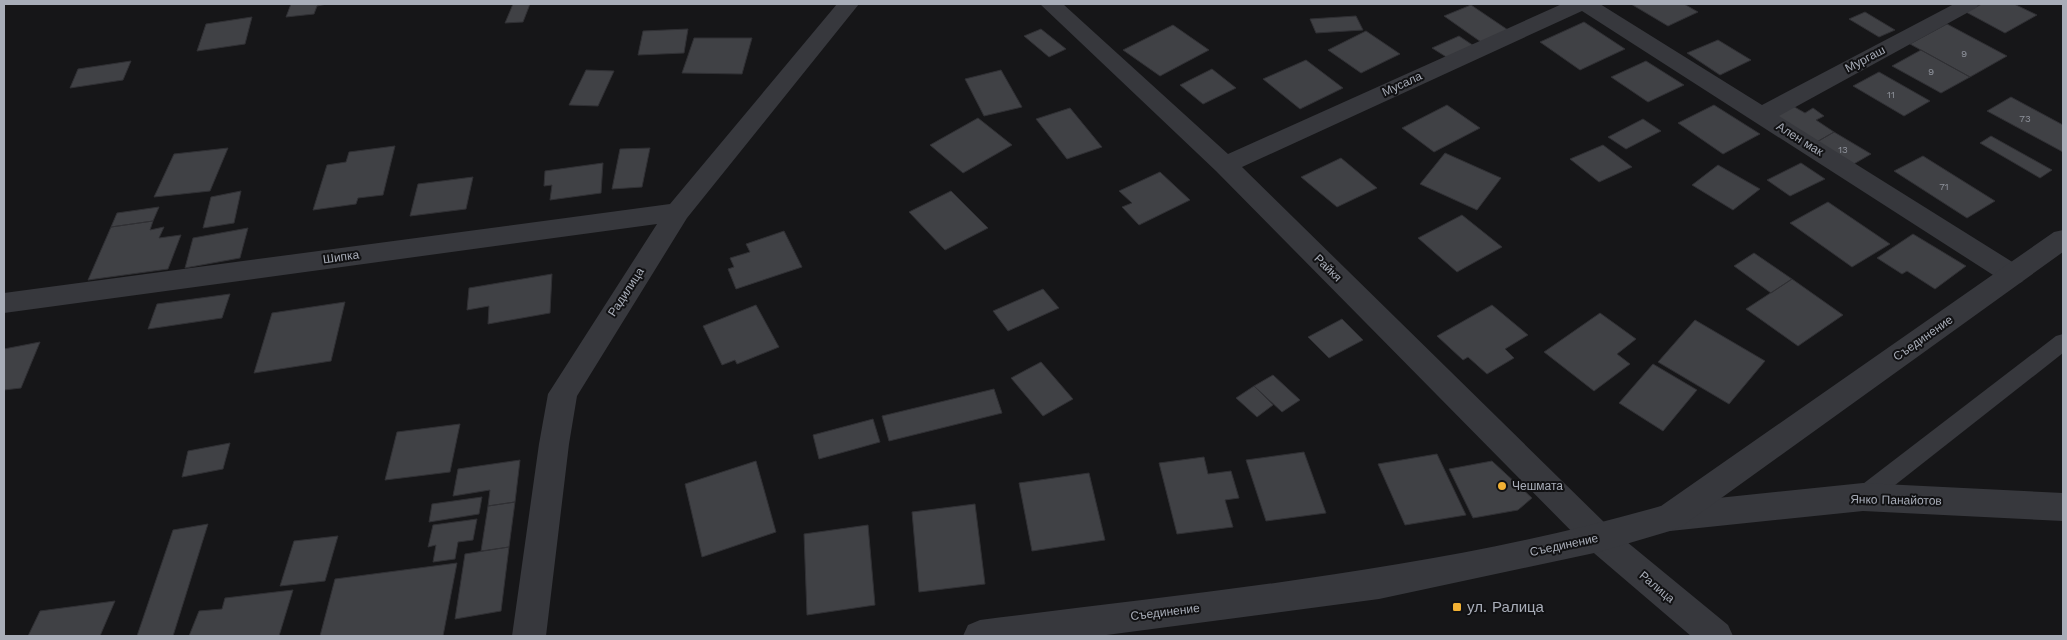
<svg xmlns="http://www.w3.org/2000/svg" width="2067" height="640" font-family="'Work Sans',sans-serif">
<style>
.building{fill:#404145;stroke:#303034}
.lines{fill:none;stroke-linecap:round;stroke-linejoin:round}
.service{fill:#37383d;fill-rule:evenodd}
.minor{fill:#37383d;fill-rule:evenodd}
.tertiary{fill:#37383d;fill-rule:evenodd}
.poi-dot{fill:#f2b134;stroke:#111113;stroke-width:2}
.labels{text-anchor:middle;stroke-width:4;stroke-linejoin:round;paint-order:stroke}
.number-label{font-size:10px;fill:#8e929b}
.street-label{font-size:12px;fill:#a8adb8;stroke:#111113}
.poi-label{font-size:12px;fill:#a8adb8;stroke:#111113;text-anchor:start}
.near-poi-label{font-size:15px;fill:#a8adb8;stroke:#111113;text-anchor:start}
</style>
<rect width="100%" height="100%" fill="#161618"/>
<!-- building -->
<path class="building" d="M291,4H327L317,6L314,14L286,17Z
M513,4H530L523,22L505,23Z
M1631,4H1684L1698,12L1668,26Z
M1982,4H2014L2037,15L2005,33L1966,12Z
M1471,5L1508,30L1481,42L1444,16Z
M1865,12L1895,30L1879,37L1849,19Z
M1356,16L1363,30L1316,33L1310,19Z
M252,17L245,44L197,51L206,24Z
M1584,22L1625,49L1580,70L1540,42Z
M1947,24L2007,56L1970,77L1910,44Z
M1173,25L1209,50L1160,76L1123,50Z
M688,29L684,53L638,55L643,31Z
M1041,29L1066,49L1049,57L1024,36Z
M1366,31L1400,54L1361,73L1328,50Z
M1459,36L1474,46L1448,58L1432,48Z
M694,38H752L742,74L682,73Z
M1718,40L1751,60L1720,75L1687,53Z
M1921,50L1970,77L1941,93L1892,66Z
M1306,60L1343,88L1300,109L1263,79Z
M131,61L123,80L70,88L78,69Z
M1646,61L1684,85L1648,102L1611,77Z
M1212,69L1236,88L1203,104L1180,85Z
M586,70L614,71L598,106L569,105Z
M1001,70L1022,107L984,116L965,79Z
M1879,72L1930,101L1904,116L1853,86Z
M2011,97L2063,125V152L1987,111Z
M1447,105L1480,128L1434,152L1402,128Z
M1714,105L1760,134L1723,154L1678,123Z
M1791,105L1805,113L1813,108L1824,116L1816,120L1834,132L1815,143L1771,115Z
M1070,108L1102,147L1067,159L1036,119Z
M978,118L1012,145L963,173L930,145Z
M1643,119L1661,131L1626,149L1608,137Z
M1834,132L1871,154L1852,165L1815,143Z
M1991,136L2052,170L2040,178L1980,143Z
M1603,145L1632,167L1599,182L1570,159Z
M395,146L383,195L358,198L356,204L313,210L327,165L346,162L349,152Z
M228,148L210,191L154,197L174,154Z
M650,148L642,187L612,189L620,149Z
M1445,153L1501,178L1477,210L1420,184Z
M1923,156L1995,201L1967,218L1894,171Z
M1341,158L1377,188L1337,207L1301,177Z
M603,163L601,193L550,200L552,185L544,186L545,171Z
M1801,163L1825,179L1790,196L1767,180Z
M1718,165L1760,189L1733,210L1692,185Z
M1160,172L1190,200L1139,225L1122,207L1132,203L1119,191Z
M473,177L466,209L410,216L418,184Z
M241,191L234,223L203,228L211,197Z
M951,191L988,228L945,250L909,212Z
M1828,202L1890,244L1852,267L1790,223Z
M159,207L153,221L111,227L117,213Z
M1462,215L1502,247L1457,272L1418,238Z
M153,221L150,230L164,227L159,238L181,235L168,269L88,280L111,227Z
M248,228L240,258L185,268L193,238Z
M784,231L802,267L736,289L728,269L734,267L730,258L750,252L746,244Z
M1913,234L1966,266L1935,289L1907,271L1902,274L1877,258Z
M1754,253L1792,279L1771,293L1734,266Z
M552,274L550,313L488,324L489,306L467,310L469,288Z
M1792,279L1843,315L1798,346L1746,309Z
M1043,289L1059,308L1008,331L993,311Z
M230,294L222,318L148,329L157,304Z
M345,302L331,361L254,373L272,313Z
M756,305L779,347L737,364L735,360L722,365L703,326Z
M1492,305L1528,335L1505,349L1514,358L1487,374L1468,357L1463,360L1437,336Z
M1600,313L1636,339L1617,354L1630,364L1594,391L1544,352Z
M1342,319L1363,340L1329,358L1308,337Z
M1695,320L1765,361L1729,404L1658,362Z
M40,342L21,388L4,390V349Z
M1041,362L1073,399L1043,416L1011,378Z
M1653,364L1697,390L1663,431L1619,403Z
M1273,375L1300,400L1282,412L1254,386Z
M1254,386L1273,405L1257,417L1236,398Z
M994,389L1002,413L889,441L882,416Z
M873,419L880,442L819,459L813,435Z
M460,424L450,472L385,480L397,432Z
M230,443L223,469L182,477L188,451Z
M1304,452L1326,513L1266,521L1246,460Z
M1437,454L1466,515L1405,525L1378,464Z
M1204,457L1208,474L1231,471L1239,498L1225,500L1233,527L1177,534L1159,463Z
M520,460L515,502L488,506L490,490L453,496L458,469Z
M756,461L776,532L702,557L685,484Z
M1492,461L1532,498L1518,510L1473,518L1449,469Z
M1089,473L1105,540L1032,551L1019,483Z
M482,497L479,514L429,522L432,504Z
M515,502L509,547L481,551L488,506Z
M975,504L985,584L919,592L912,512Z
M477,519L473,540L458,542L455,559L433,562L436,545L428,547L433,525Z
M208,524L173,636H137L173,530Z
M868,525L875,605L807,615L804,534Z
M338,536L325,581L280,586L294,541Z
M509,547L501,611L455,619L465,554Z
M457,563L443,636H320L335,579Z
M293,590L279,636H189L199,611L222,609L225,598Z
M115,601L100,636H28L40,611Z"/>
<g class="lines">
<!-- service -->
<path class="service" d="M2063,334V353L1871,504L1863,507L1855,504L1852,497L1855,490L2056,336Z"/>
<!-- minor -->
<path class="minor" d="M837,4H859L687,218L577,396L569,444L546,636H512L539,444L548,394L657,224L4,313V293L670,204Z
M1040,4H1063L1228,154L1562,4H1600L1762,105L1954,4H1979L1976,8L1779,116L2022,268L2026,275L2022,282L2013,285L2004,282L1582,11L1242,167L1610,528L1728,625L1733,636H1691L1588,548L1216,171Z
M1863,483L2063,493V521L1863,511L1670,531L1659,527L1654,517L1659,507L1670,503Z"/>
<!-- tertiary -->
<path class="tertiary" d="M2063,230V252L1681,527L1670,531L1599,552L1379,599L1099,636H963L968,625L980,620C1208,591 1439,570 1661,506L2054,232Z"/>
</g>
<!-- markers -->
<g class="poi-dot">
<circle cx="1502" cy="486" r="5"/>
<rect x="1452" y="602" width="10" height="10" rx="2.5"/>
</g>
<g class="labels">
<!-- number labels -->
<g class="number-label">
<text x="1964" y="57">9</text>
<text x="1931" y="75">9</text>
<text x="1891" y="98">11</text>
<text x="2025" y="122">73</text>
<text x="1843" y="153">13</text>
<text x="1944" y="190">71</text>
</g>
<!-- street labels -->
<g class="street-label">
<text transform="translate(1865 59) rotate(-28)" y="4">Мургаш</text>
<text transform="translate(1402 84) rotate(-25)" y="4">Мусала</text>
<text transform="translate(1800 139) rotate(32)" y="4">Ален мак</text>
<text transform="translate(341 257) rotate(-8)" y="4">Шипка</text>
<text transform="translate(1328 268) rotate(45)" y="4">Райкя</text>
<text transform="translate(626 292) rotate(-57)" y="4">Радилица</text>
<text transform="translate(1923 338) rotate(-35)" y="4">Съединение</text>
<text transform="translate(1896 500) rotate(1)" y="4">Янко Панайотов</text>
<text transform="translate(1564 545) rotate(-12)" y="4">Съединение</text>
<text transform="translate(1657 587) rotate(40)" y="4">Ралица</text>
<text transform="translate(1165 612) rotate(-7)" y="4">Съединение</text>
</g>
<!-- poi labels -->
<g class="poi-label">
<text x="1512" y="490">Чешмата</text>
</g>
<!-- near-poi labels -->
<g class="near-poi-label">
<text x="1467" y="612">ул. Ралица</text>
</g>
</g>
<!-- border -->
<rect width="2067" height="640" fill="none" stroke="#a8adb8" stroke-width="10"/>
</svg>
